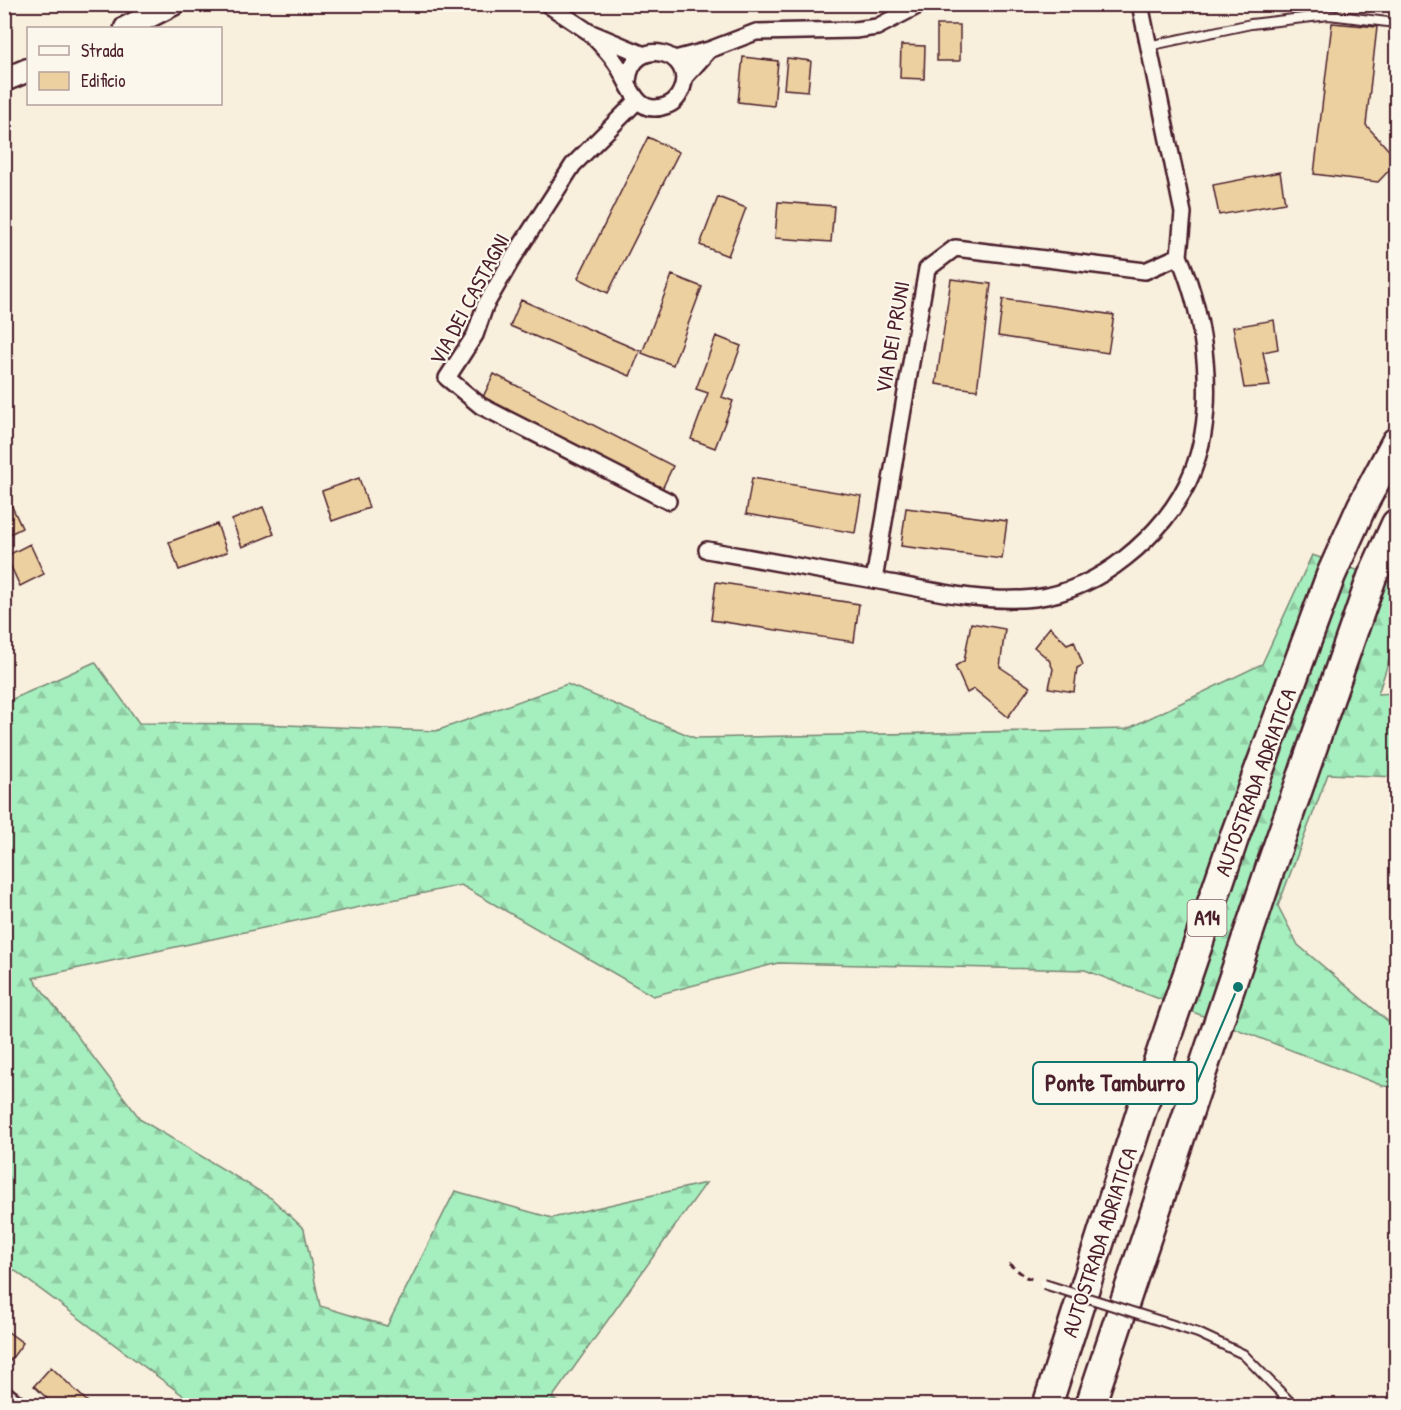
<svg xmlns="http://www.w3.org/2000/svg" width="1401" height="1410" font-family="'Patrick Hand',sans-serif">
<style>
.forest{fill:url(#forest-firs);stroke:#788674;stroke-width:1.5}
.building{fill:#ecd0a0;stroke:#4a1f2b;stroke-width:1.5}
.lines{fill:none;stroke-linecap:round;stroke-linejoin:round}
.lane-casing{stroke:#4a1f2b;stroke-width:12}
.street-casing{stroke:#4a1f2b;stroke-width:20}
.secondary-casing{stroke:#4a1f2b;stroke-width:27}
.highway-casing{stroke:#4a1f2b;stroke-width:33}
.path{stroke:#4a1f2b;stroke-width:3;stroke-dasharray:6 4.5;stroke-linecap:butt}
.lane{stroke:#fbf7ec;stroke-width:8}
.street{stroke:#fbf7ec;stroke-width:15}
.secondary{stroke:#fbf7ec;stroke-width:22}
.highway{stroke:#fbf7ec;stroke-width:28}
.lane-bridge-casing{stroke:#4a1f2b;stroke-width:12;stroke-linecap:butt}
.lane-bridge{stroke:#fbf7ec;stroke-width:8}
.labels{text-anchor:middle;stroke-width:4.5;stroke-linejoin:round;paint-order:stroke}
.shield{fill:#fbf7ec;stroke:#7f6065;stroke-width:1.5}
.shield-label{font-size:21px;font-weight:bold;fill:#4a1f2b}
.street-label{font-size:22px;fill:#4a1f2b;stroke:#fbf7ec}
.leader{fill:none;stroke:#0f766e;stroke-width:2}
.callout-dot{fill:#0f766e;stroke:#fbf7ec;stroke-width:2}
.callout{fill:#fbf7ec;stroke:#0f766e;stroke-width:2}
.callout-label{font-size:24px;text-anchor:middle;font-weight:bold;fill:#4a1f2b}
</style>
<defs>
<pattern id="forest-firs" width="22" height="20" patternUnits="userSpaceOnUse" patternTransform="scale(1.5)"><rect width="22" height="20" fill="#a5eebd"/><path d="M5 1l3.5 6h-7zM16 11l3.5 6h-7z" fill="#90cca3"/></pattern>
</defs>
<rect width="100%" height="100%" fill="#f8efdd"/>
<filter id="ink" filterUnits="userSpaceOnUse"><feTurbulence type="fractalNoise" baseFrequency=".0167" numOctaves="2"/><feDisplacementMap in="SourceGraphic" scale="12" xChannelSelector="R" yChannelSelector="G"/><feConvolveMatrix kernelMatrix="1 2 1 2 8 2 1 2 1" color-interpolation-filters="sRGB"/></filter>
<g filter="url(#ink)">
<!-- forest -->
<path class="forest" d="M1312,555L1396,583V639L1378,694L1396,693V777L1328,774L1278,906L1298,945L1396,1028V1087L1383,1086L1085,970L778,963L653,996L461,885L33,978L141,1120L271,1198L304,1229L320,1306L387,1326L455,1191L552,1218L706,1183L552,1398L562,1405H196L14,1270L5,1266L4,703L95,662L139,723L261,724L436,731L567,684L695,738L1127,729L1262,664Z"/>
<!-- building -->
<path class="building" d="M1332,23L1377,27L1366,125L1396,158V163L1378,182L1314,174Z
M937,25H960V61H937Z
M901,45L925,46L924,79L900,78Z
M743,57L778,61L774,106L738,102Z
M787,58L811,61L808,91L784,89Z
M648,137L679,152L608,293L578,278Z
M1280,172L1285,203L1219,215L1213,185Z
M718,197L746,208L728,256L700,245Z
M778,202L834,206L831,242L775,238Z
M672,275L702,287L673,365L642,353Z
M951,279L991,284L977,390L936,384Z
M1003,299L1114,315L1108,353L998,336Z
M521,300L640,351L630,376L510,326Z
M1274,320L1278,349L1263,352L1270,386L1244,388L1233,327Z
M716,336L741,346L722,397L733,401L715,448L691,439L708,393L696,389Z
M494,374L673,466L662,489L483,397Z
M359,478L369,508L332,521L322,491Z
M752,478L861,496L855,533L746,514Z
M8,498L22,528L4,537V500Z
M263,507L274,534L242,547L232,520Z
M906,508L1007,521L1002,559L901,546Z
M217,524L227,552L179,570L169,542Z
M30,544L44,574L20,586L6,556Z
M716,582L859,604L854,642L711,620Z
M971,623L1005,629L1000,667L1030,687L1008,717L974,689L967,693L955,666L964,661Z
M1050,627L1067,644L1074,641L1083,665L1077,668L1074,692L1049,688L1053,669L1049,660L1034,647Z
M4,1329L23,1343L7,1365L4,1363Z
M51,1367L92,1406H55L34,1386Z"/>
<g class="lines">
<!-- lane casing -->
<g class="lane-casing">
<path id="lane" d="M1148,46L1251,24L1329,15L1396,23
M1170,1324L1198,1333L1243,1354L1294,1406"/>
</g>
<!-- street casing -->
<g class="street-casing">
<path id="street" d="M547,4L589,32L644,55
M589,32C598,42 609,52 616,63C629,81 635,117 665,106C673,104 678,98 681,91C698,52 632,33 628,81
M675,59L709,50L756,32L855,30L877,27L921,4
M684,78L709,50
M637,101L573,165L511,261L485,306L475,335L447,378L481,406L668,501
M707,550L874,580L927,269L955,248L1145,271L1179,256L1183,213L1140,4
M874,580C926,589 982,604 1035,598C1068,594 1100,578 1125,558C1153,536 1179,506 1192,473C1218,408 1206,320 1179,256
M4,1393L20,1406"/>
</g>
<!-- secondary casing -->
<g class="secondary-casing">
<path id="secondary" d="M126,28L173,4
M4,80L28,70"/>
</g>
<!-- highway casing -->
<g class="highway-casing">
<path id="highway" d="M1047,1406L1142,1109L1234,838L1331,575L1362,506L1396,442
M1090,1406L1271,866L1372,577L1396,524"/>
</g>
<!-- path -->
<path class="path" d="M1009,1264L1026,1277L1035,1280"/>
<!-- lane -->
<use href="#lane" class="lane"/>
<!-- street -->
<use href="#street" class="street"/>
<!-- secondary -->
<use href="#secondary" class="secondary"/>
<!-- highway -->
<use href="#highway" class="highway"/>
<!-- lane-bridge casing -->
<g class="lane-bridge-casing">
<path id="lane-bridge" d="M1044,1284L1170,1324"/>
</g>
<!-- lane-bridge -->
<use href="#lane-bridge" class="lane-bridge"/>
</g>
</g>
<g class="labels">
<!-- shield labels -->
<rect class="shield" x="1187.5" y="900" width="39" height="36" rx="4.5"/>
<g class="shield-label">
<text x="1207" y="925">A14</text>
</g>
<!-- street labels -->
<g class="street-label">
<text transform="translate(469 299) rotate(-62)" y="8">VIA DEI CASTAGNI</text>
<text transform="translate(892 337) rotate(-80)" y="8">VIA DEI PRUNI</text>
<text transform="translate(1255 782) rotate(-70)" y="8">AUTOSTRADA ADRIATICA</text>
<text transform="translate(1099 1242) rotate(-72)" y="8">AUTOSTRADA ADRIATICA</text>
</g>
</g>
<!-- callouts -->
<path class="leader" d="M1238 987L1197 1083"/>
<circle class="callout-dot" cx="1238" cy="987" r="6"/>
<rect class="callout" x="1033" y="1062" width="164" height="42" rx="6"/>
<g class="callout-label">
<text x="1115" y="1091">Ponte Tamburro</text>
</g>
<!-- margin -->
<rect width="1401" height="1410" fill="none" stroke="#fbf7ec" stroke-width="24"/>
<rect x="12" y="12" width="1377" height="1386" fill="none" stroke="#4a1f2b" stroke-width="2" filter="url(#ink)"/>
<!-- legend -->
<rect x="27" y="27" width="195" height="78" fill="#fbf7ec" stroke="#b4a19f" stroke-width="1.5"/>
<rect x="39" y="46" width="30" height="9" fill="#fbf7ec" stroke="#b4a19f" stroke-width="1.5"/>
<text x="81" y="57" font-size="18" fill="#4a1f2b">Strada</text>
<rect x="39" y="72" width="30" height="18" fill="#ecd0a0" stroke="#b4a19f" stroke-width="1.5"/>
<text x="81" y="87" font-size="18" fill="#4a1f2b">Edificio</text>
</svg>
